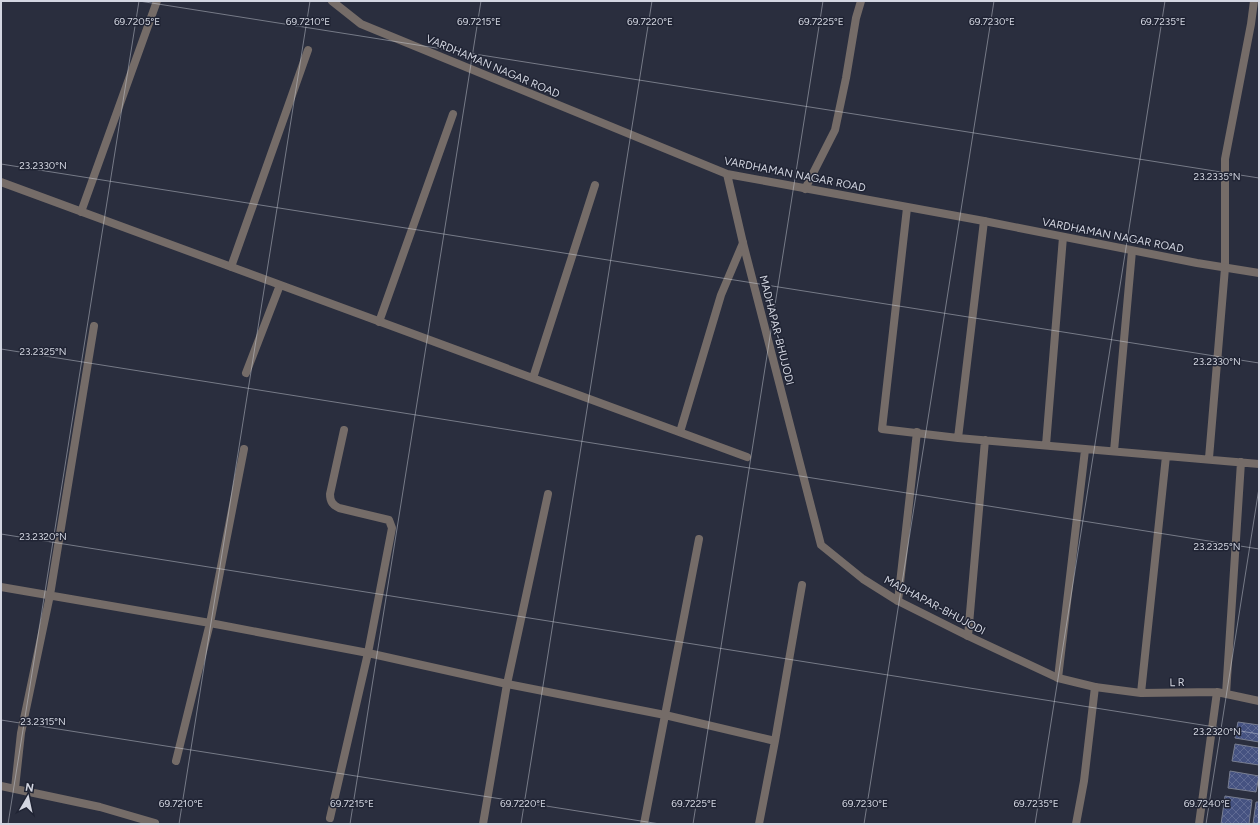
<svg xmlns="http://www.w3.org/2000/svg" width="1260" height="825" font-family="Figtree,sans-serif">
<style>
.building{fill:url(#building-cross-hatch);stroke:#787e91}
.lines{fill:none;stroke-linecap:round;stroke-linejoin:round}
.minor{stroke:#756c68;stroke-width:8}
.tertiary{stroke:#756c68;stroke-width:8}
.ticks{fill:none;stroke:#d3d6e1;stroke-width:1;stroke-opacity:0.45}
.labels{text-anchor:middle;stroke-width:3;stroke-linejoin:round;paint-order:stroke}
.street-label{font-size:11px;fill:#d3d6e1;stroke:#202434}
.ticks-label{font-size:10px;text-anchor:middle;fill:#d3d6e1;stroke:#202434;stroke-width:3;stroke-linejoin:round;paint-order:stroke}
</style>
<defs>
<pattern id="building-cross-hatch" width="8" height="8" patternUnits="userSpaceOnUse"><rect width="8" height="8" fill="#455281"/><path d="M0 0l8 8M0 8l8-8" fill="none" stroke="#5f6a93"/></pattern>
</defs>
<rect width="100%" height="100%" fill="#2a2e3e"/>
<!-- building -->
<path class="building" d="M1238,722L1259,725V742L1235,738Z
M1235,744L1259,748V765L1232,761Z
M1230,771L1259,776L1256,792L1228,788Z
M1225,796L1252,800L1249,824H1221Z
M1256,802H1259V824H1253Z"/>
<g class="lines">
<!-- minor -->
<path class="minor" d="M1,182L747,457
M805,189L835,130L846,78L856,18L861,1
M907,208L882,429L958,438L1259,464
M81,212L157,1
M231,267L308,50
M379,322L453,114
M246,373L280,285
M533,378L595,185
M680,432L721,295L743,243
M958,438L984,221
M1046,445L1063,237
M1114,451L1132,251
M1209,458L1225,268V159L1251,24L1254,1
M1,587L210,623L368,653L507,684L665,715L775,741
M898,601L917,432
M968,636L985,440
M1058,678L1085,450
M1095,687L1141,693L1217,692L1259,701
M1141,693L1166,456
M1226,694L1241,462
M176,761L210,623L244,449
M1,786L100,807L155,823L154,824
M15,788L21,733L50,595L94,326
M330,818L368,653L392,528L389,520L339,508C333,505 330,502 330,494L344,430
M483,824L507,684L548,494
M644,824L699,539
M759,824L775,741L802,585
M1199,824L1217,692"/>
<!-- tertiary -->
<path class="tertiary" d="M332,1L361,24L727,174L984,221L1197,263L1259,273
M727,174L743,243L821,545L863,579L898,601L968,636L1058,678L1095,687L1084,781L1076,824"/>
</g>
<!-- ticks -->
<path class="ticks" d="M139,1L1259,178M1,164L1259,363M1,349L1259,549M1,534L1259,734M1,720L660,824M8,824L139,1M179,824L310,1M350,824L481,1M521,824L652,1M693,824L823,1M864,824L994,1M1035,824L1165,1M1206,824L1259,488"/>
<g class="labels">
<!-- street labels -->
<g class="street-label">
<text transform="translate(493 66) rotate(23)" y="4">VARDHAMAN NAGAR ROAD</text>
<text transform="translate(795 174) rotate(11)" y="4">VARDHAMAN NAGAR ROAD</text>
<text transform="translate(1113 235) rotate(11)" y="4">VARDHAMAN NAGAR ROAD</text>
<text transform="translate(777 330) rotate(76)" y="4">MADHAPAR-BHUJODI</text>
<text transform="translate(935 605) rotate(28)" y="4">MADHAPAR-BHUJODI</text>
<text transform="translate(1177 682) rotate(-1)" y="4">L R</text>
</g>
</g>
<g class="ticks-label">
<text x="137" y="25">69.7205°E</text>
<text x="308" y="25">69.7210°E</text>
<text x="479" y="25">69.7215°E</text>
<text x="650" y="25">69.7220°E</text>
<text x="821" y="25">69.7225°E</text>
<text x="992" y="25">69.7230°E</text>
<text x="1163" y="25">69.7235°E</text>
<text x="43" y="169">23.2330°N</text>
<text x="1217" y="180">23.2335°N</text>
<text x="43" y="355">23.2325°N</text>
<text x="1217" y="365">23.2330°N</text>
<text x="43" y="540">23.2320°N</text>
<text x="1217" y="550">23.2325°N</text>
<text x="43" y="725">23.2315°N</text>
<text x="1217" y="735">23.2320°N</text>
<text x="181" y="807">69.7210°E</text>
<text x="352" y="807">69.7215°E</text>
<text x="523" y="807">69.7220°E</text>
<text x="694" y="807">69.7225°E</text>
<text x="865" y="807">69.7230°E</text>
<text x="1036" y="807">69.7235°E</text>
<text x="1207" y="807">69.7240°E</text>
</g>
<!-- border -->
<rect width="1260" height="825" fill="none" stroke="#d3d6e1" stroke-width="4"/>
<!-- north arrow -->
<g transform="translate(28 797) rotate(9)" stroke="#202434" stroke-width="3" paint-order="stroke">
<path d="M0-3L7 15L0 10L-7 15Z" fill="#d3d6e1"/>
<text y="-6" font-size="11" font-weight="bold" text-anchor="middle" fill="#d3d6e1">N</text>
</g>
</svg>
